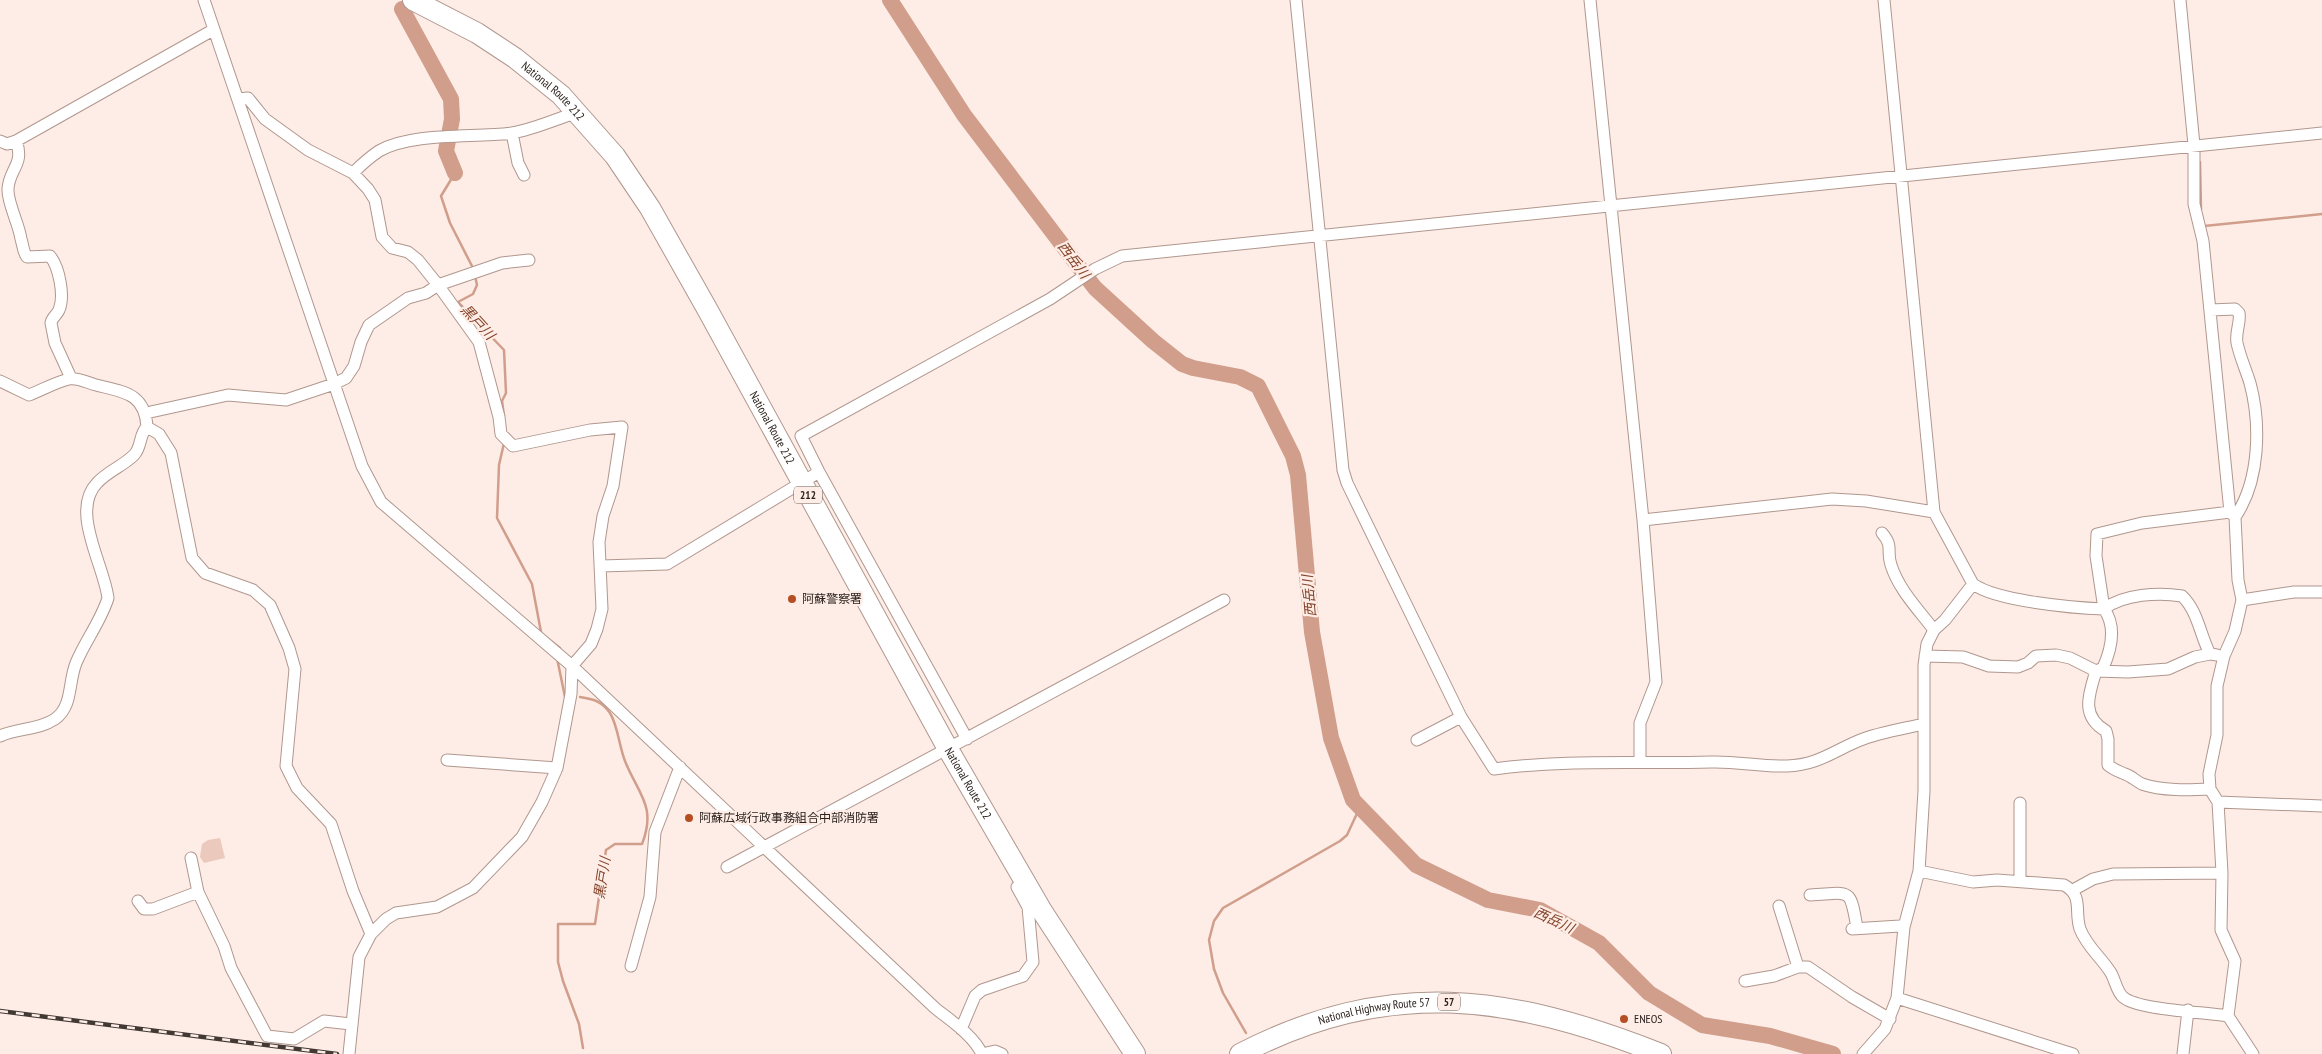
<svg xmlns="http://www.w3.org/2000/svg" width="2322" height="1054" font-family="'PT Sans Narrow','Noto Sans JP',sans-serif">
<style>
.green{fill:#ebc9bd}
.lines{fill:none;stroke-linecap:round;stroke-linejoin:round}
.stream{stroke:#d19e8b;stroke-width:2.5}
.river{stroke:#d19e8b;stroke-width:16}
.street-casing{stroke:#b0978e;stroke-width:13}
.highway-casing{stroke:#b0978e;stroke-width:22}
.street{stroke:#fff;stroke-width:11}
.highway{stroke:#fff;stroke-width:20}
.rail-casing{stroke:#423834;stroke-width:4.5}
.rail{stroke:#fdede6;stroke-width:2.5;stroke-dasharray:8;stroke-linecap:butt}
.poi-dot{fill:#b44e23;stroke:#fdede6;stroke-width:2}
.labels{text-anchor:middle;stroke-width:4.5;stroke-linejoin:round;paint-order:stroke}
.shield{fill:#fdede6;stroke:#6b605b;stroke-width:1}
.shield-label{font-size:11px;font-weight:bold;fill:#2c231f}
.street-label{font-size:12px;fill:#2c231f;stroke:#fdede6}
.poi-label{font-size:12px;fill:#2c231f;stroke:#fdede6;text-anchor:start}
.water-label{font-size:14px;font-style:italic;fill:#844329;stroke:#fdede6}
</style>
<rect width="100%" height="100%" fill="#fdede6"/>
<!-- green -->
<path class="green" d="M220,838L225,858L204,863L200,857L202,844L208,840Z"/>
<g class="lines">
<!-- stream -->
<path class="stream" d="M2200,162L2201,209
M455,173L441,196L450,223L474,270
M2204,226L2322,214
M475,276L477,285L473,294L458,302L504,350L506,393L502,401L504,416
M504,443L499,465L497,518L532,584L541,632
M547,638L560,648
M557,658L565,697
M580,697C593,699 602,701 610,713C618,726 619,746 625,761C638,794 657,806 642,844H615L606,850L595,924H558V962L563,981L579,1024L583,1048
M1246,1033L1223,993L1214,969L1209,940L1214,921L1223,908L1340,841L1347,835L1360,807"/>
<!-- river -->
<path class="river" d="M890,0L964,115L1095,288L1153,341L1182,364L1193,368L1240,377L1258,386L1293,456L1298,475L1312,632L1331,738L1353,800L1416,865L1488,900L1540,910L1599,943L1649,993L1702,1025L1770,1036L1833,1054
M402,9L451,99L452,119L446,151L455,173"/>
<!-- street casing -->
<g class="street-casing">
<path id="street" d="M204,0L362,466L381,502L572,666L935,1008C951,1021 973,1035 982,1054
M1296,0L1343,470L1347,483L1461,717L1494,769C1566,759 1639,764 1711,762C1736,761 1762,767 1787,766C1817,765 1832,752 1858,741C1879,732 1902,729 1924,724
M1590,0L1643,520L1656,682L1640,723V762
M1884,0L1934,512L1973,584C1996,601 2074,608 2104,609L2096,556L2097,534L2142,523L2230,512
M2180,0L2194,145V204L2203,241L2230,512L2235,517L2238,580L2242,600L2235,631L2224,656L2217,686V735L2209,774L2210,789L2218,802L2222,873L2221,930L2235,961L2228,1016L2253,1054
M238,99L248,98L265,119L308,150L353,173C361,165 370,157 379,151C412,132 474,138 512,133C535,129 556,119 578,112
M512,133L518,163L524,175
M0,141L7,144L16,141L213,30
M16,141C25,164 9,169 8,189C7,202 19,224 21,239C23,245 23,252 27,257L50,256C59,267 65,296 59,310C57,315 52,317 51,323L55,343L71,378
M353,173L368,189L375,200L382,237L392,248L408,252L418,260L438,285L502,263L529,260
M2210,310L2235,309L2239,313C2241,322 2235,332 2237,343C2240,357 2246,370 2250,383C2261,424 2260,481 2235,517
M0,381L29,395C42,390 56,382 69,379C77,377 88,383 96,385C124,392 145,393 147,427C139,434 142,447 134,455C123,466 108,471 97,483C70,511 104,565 108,598C101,621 85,641 76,663C68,683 73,706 55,719C39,730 17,728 0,736
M146,413L228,395L286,400L334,384L346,378L354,366L361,342L369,325L408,298L426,293L438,285L479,342L499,417L501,434L513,446L590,430L622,427L613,486L603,516L599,542L602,609L597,629L591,644L572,666L571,694L557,768L542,802L522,837L473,888L437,907L396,913L386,919L371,934
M147,427L159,434L171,453L192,558L205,573L253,590L270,605L289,648L295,669L286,766L297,788L331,824L353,891L371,934L359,957L349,1054
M819,472L967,739
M1643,520L1832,499L1866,501L1934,512
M1882,533C1894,547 1886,550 1891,565C1899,590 1918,609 1934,630
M601,566L667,564L819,472L801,436L1050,299L1095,269L1122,256L2322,133
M2242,600L2294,592H2322
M1925,656L1963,657L1989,666L2018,667L2028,663L2036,656L2056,655L2070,658L2096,671L2128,672L2168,669L2195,657L2210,654L2217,655
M1417,740L1461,717
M447,760L557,768
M2210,789C2189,790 2162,791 2142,784C2136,781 2131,776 2125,774C2118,771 2114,770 2108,765V739L2106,731C2080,716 2089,694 2096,671L2103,668C2111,650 2117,627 2104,609C2123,594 2159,592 2182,596C2198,611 2200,635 2210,654
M2218,802L2322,806
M2020,803V881
M191,858L198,892L224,946L231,968L267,1036L294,1039L324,1021L351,1024
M727,867L1224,600
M1919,871L1973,882L1997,880L2064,885C2084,896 2074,911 2080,929C2087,947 2101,957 2111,973C2115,980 2117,992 2123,997C2137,1010 2206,1012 2228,1016
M2073,890L2093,879L2113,874L2222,873
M1810,895C1851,893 1850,886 1857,928
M138,901L144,909H153L198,892
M1779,906L1798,967
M1852,929L1900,926L1904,927
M631,966L650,897L655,832L680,767
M1745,981L1774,976L1798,967H1808L1852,997L1890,1019
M1897,998L2073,1054
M961,1029L975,996L982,990L1023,976L1033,962L1028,907L1017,887
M982,1054L995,1051L1002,1054
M1863,1054L1885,1029L1897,998L1904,927L1919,871L1924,791V665L1927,644L1934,630L1945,620L1973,584
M2183,1054L2188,1010"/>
</g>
<!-- highway casing -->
<g class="highway-casing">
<g id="highway">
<path id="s1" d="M413,0L477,33L515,58L561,95L615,156L650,208L706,307L948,749L1042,911L1135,1054"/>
<path id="s2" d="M1240,1054C1389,977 1509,994 1661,1054"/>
</g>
</g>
<!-- street -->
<use href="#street" class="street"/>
<!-- highway -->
<use href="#highway" class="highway"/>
<!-- rail casing -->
<g class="rail-casing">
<path id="rail" d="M0,1011L337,1054"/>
</g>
<!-- rail -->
<use href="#rail" class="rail"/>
</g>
<!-- markers -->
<g class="poi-dot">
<circle cx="792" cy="599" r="5"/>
<circle cx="689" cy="818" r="5"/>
<circle cx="1624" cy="1019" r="5"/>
</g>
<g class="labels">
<!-- shield labels -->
<g class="shield">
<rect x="794" y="486.5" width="28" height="17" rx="4"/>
<rect x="1438" y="993.5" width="22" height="17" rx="4"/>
</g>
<g class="shield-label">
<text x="808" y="499">212</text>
<text x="1449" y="1006">57</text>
</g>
<!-- street labels -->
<g class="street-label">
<text dy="4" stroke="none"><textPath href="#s1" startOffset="168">National Route 212</textPath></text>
<text dy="4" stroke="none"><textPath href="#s1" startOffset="572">National Route 212</textPath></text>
<text dy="4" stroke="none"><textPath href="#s1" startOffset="978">National Route 212</textPath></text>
<text dy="4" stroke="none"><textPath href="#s2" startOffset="142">National Highway Route 57</textPath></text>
</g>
<!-- poi labels -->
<g class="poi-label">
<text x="802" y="603">阿蘇警察署</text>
<text x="699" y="822">阿蘇広域行政事務組合中部消防署</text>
<text x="1634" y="1023">ENEOS</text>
</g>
<!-- water labels -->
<g class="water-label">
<text transform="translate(1074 260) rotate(53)" y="5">西岳川</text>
<text transform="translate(478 322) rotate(47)" y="5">黒戸川</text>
<text transform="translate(1309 596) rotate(-95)" y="5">西岳川</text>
<text transform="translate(602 878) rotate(-81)" y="5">黒戸川</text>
<text transform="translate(1554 920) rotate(25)" y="5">西岳川</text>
</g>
</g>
</svg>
